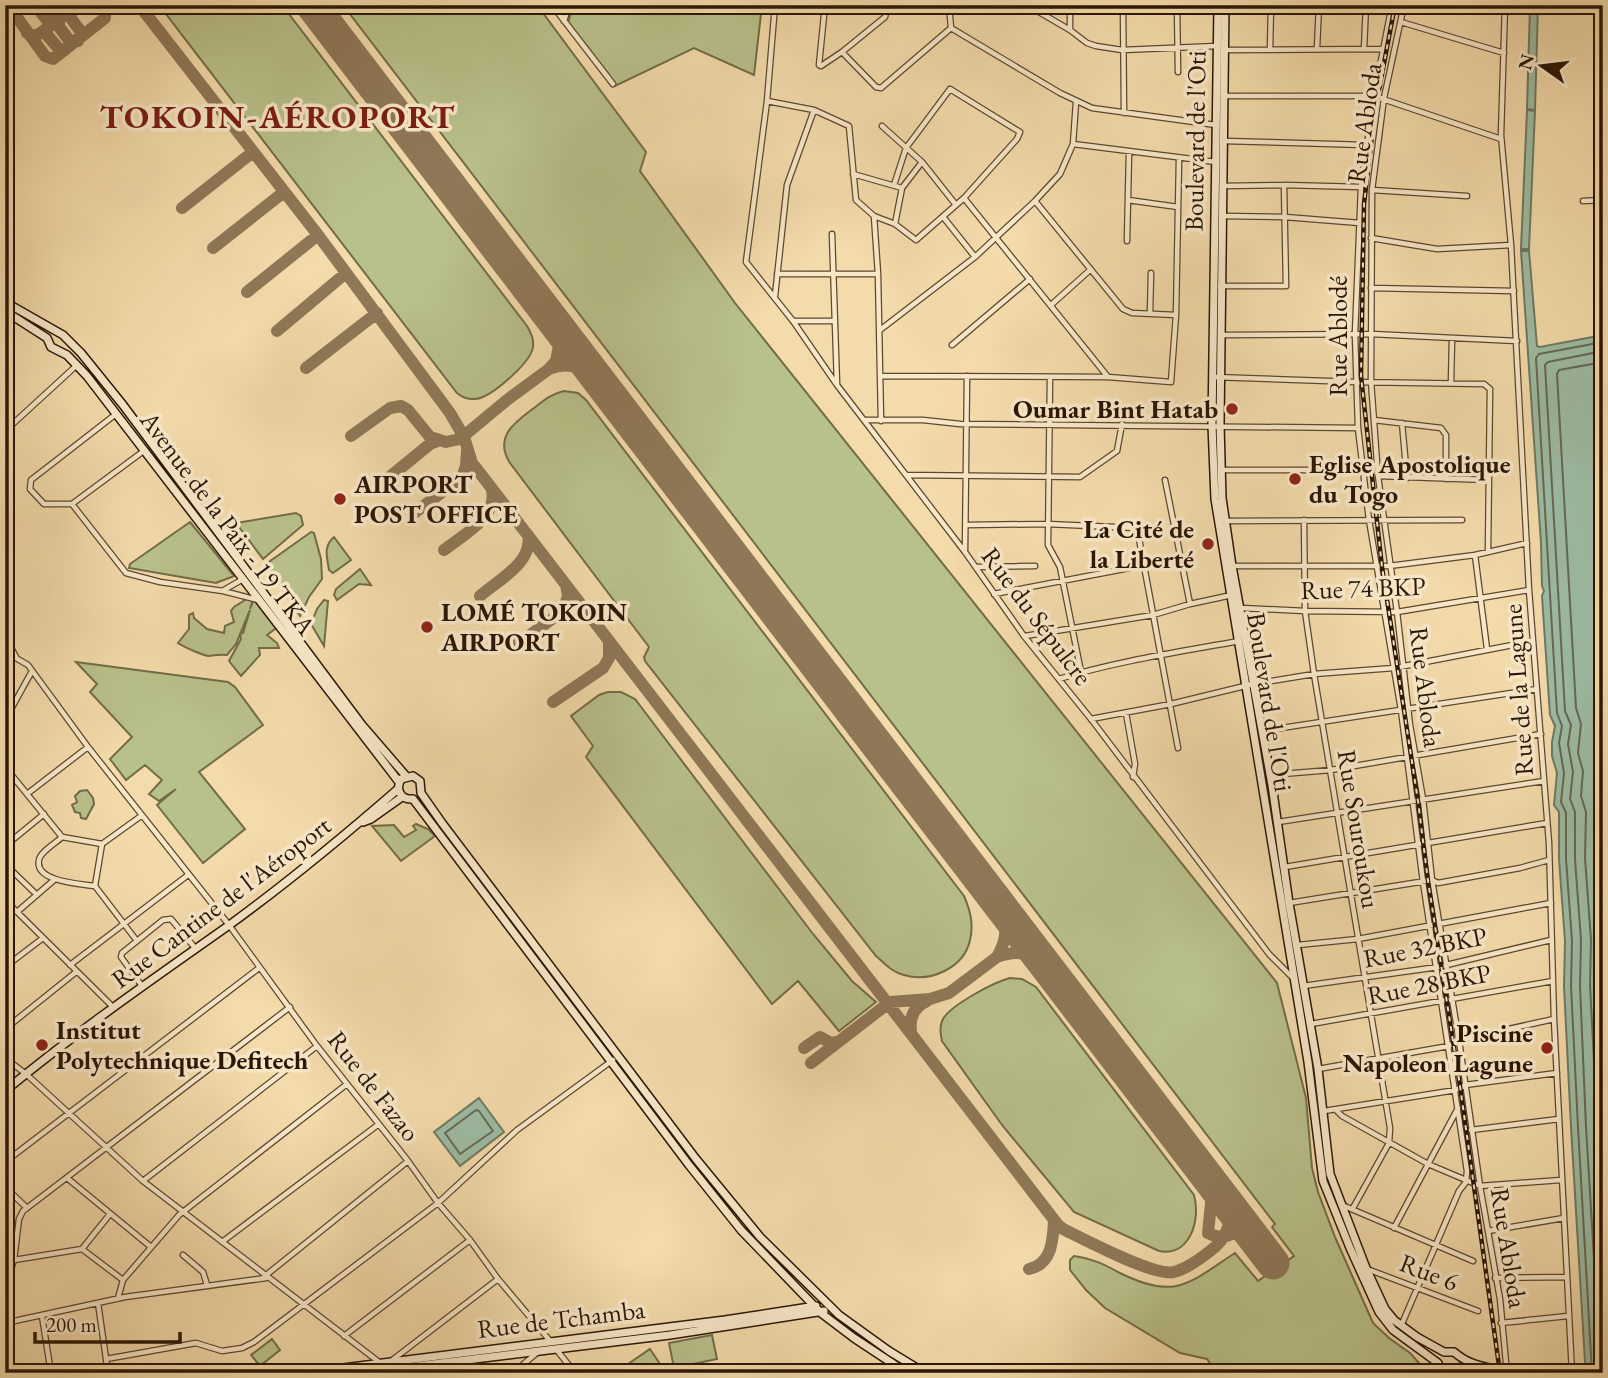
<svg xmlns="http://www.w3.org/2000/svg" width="1608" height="1378" font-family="'EB Garamond',serif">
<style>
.green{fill:#b9c18b;stroke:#726c48;stroke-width:2}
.water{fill:#9dbca4;stroke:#6f7a65;stroke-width:2}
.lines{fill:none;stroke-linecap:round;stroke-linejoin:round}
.shore{stroke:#646955;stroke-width:2}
.taxiway{stroke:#8f7858;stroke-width:12}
.runway{stroke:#8f7858;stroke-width:33}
.street-casing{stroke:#5c472f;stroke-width:7}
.secondary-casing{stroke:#2a1606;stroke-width:10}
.street{stroke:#f8e8c8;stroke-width:4.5}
.secondary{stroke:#f8e8c8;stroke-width:7}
.rail-casing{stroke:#2a1606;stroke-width:4.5}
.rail{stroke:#f8e8c8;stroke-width:2;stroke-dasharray:5;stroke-linecap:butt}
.poi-dot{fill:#8f2418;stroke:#f8e8c8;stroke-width:2.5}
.labels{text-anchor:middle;stroke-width:7;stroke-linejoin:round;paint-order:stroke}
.street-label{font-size:26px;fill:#2a1606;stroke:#f8e8c8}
.poi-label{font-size:26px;font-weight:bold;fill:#2a1606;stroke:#f8e8c8;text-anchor:start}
.district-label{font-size:33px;font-weight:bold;letter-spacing:2px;fill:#7a1f14;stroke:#f8e8c8}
</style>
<rect width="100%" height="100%" fill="#f4dbab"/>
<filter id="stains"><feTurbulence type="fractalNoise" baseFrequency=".00286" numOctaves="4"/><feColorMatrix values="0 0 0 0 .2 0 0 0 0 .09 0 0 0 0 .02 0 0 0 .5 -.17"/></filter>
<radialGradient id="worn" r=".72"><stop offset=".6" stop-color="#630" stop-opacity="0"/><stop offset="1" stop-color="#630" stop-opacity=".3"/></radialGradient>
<!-- green -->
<path class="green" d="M159,5H282L527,326C531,333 534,339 533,347C531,362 497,391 483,397C474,401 464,399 457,393Z
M343,5H537L646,152L640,171L735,303L1277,983L1306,1098L1312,1168L1318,1192L1335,1237L1373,1323L1389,1338L1410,1353L1428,1373H1217L1207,1359L1180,1353L1105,1308L1086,1290L1070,1270V1260L1074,1256C1092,1258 1105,1265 1120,1273C1176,1301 1189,1283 1235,1253L1258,1281L1294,1256L1272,1227L1275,1224Z
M573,5H762L754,75L694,48L615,86L568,23Z
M564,391L578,393L586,400L964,896C970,910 974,924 970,940C964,968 930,983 904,975C892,972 885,964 876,956L645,661L644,657L649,647L510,463C495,439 511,425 530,411C541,403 550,394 564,391Z
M296,513L301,516L303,525L263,559L236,523Z
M190,522L234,576L216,583L129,568L130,564Z
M311,532L314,533L321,559L322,579L309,597L300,616L266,564Z
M334,537L351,560L333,573L329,570C327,557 323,546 334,537Z
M360,569L371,585L359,584L337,600L334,595L336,589Z
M245,597L253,599L250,609L254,599L279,626L267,635L277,643L279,648H259L260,655L241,676L229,661L241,639L240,634L243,633L250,610L236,644L227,655C220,654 215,655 209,656C204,656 184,647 178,643L189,629V615L193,613L194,618L207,629L224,633L225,626L234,622L231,611L234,607L245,600Z
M324,600L328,601L324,646L311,624L317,609Z
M76,662L228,682L235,687L263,725L199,772L245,829L203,863L157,805L176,789L159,801L149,794L162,780L145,765L126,780L110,759L132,737L90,692L97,684Z
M608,692H621L635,699L813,934L852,981L876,1002L839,1031L798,981L772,1004L586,757L593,746L571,716L599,695Z
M87,790L93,798L94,804L86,819L81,818L80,813L75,812L72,805L77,802L75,796L80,791Z
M416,824L428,829L435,836L401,861L372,826L394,825L404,837L416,830L413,826Z
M1010,978L1022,979L1036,987L1194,1195C1201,1220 1190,1257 1159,1251L1074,1212L1002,1125L942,1041C940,1033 939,1026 943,1019C951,1005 994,982 1010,978Z
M712,1335L717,1359L674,1368L669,1343Z
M272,1339L280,1350L260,1366L251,1355Z
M650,1349L666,1373H615Z"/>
<!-- water -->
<path class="water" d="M1530,5H1538L1535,110L1527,109Z
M1527,110L1535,111L1529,249H1521Z
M1521,251H1529L1537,346L1540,347L1603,335V1373H1586L1585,1362L1571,1127L1564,986L1565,941L1559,859V812L1554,805L1557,773L1552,756V742L1555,726L1550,715L1542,596L1544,591L1542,586L1541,543Z
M479,1098L504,1132L460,1166L434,1132Z"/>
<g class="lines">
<!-- shore -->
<path class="shore" d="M1603,362L1559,370L1557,374L1576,708L1581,724L1578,753L1583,771L1581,796L1586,812L1585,858L1591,940L1590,985L1603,1233
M476,1110L479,1111L493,1131L460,1154L445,1133Z
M1592,1373L1578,1127L1571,986L1572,941L1566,859V813L1561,802L1564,773L1559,743L1562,726L1557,713L1536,358L1539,354L1603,342
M1601,1373L1586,1127L1580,986L1581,940L1575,859V812L1570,799L1573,772L1568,744L1571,725L1565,711L1545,365L1548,362L1603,351"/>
<!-- taxiway -->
<path class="taxiway" d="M8,5L45,56L53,59L105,18V13L99,5
M35,5L46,19L57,22
M139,5L318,235L450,413L464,437L472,463L483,477L1058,1225L1063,1229C1084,1239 1154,1277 1174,1272C1189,1268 1203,1257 1215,1247C1231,1232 1232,1218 1224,1198
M72,11L70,17L81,32H87
M59,20V27L69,40L78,41
M47,29V35L59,49L65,50
M27,33L33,36L39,34L78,5
M182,208L253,152
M213,248L284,192
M247,292L318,235
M277,331L346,273
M306,368L377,313
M549,369C568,361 582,367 597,379
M351,436L390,408L401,406L408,410L430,437L446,442L460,439L507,400L549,369L556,361L560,341L553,322
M386,480L430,444L438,441
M413,514L462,477L466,466L467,451
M444,550C463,535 498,517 492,490
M480,596C497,581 534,562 528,535
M512,648L563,611L568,596L566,585
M553,702L603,668L609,658V641
M994,898C1007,918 1010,935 997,957C1020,948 1034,954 1050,971
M911,1031C909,1017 914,1007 927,1001
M804,1048L820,1037L831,1043L837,1042
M811,1063L890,1002L930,999L949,993L997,957
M1207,1176L1212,1193L1208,1233C1221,1240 1236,1237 1242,1222
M1029,1269C1052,1264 1053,1240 1054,1221"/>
<!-- runway -->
<path class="runway" d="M312,5L1273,1263"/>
<!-- street casing -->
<g class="street-casing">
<path id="street" d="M552,5L613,84
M775,5L767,101L746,262L793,321L837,385L965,552L1024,636L1091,719L1269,954L1294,979
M825,5L819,65L821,66L842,52L885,17L888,5
M949,5L951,28
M1027,5L1070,30L1087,43L1096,46L1122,50L1217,46
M1123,5L1124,113
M1177,5L1178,72
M1392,5L1374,96L1361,187L1355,334L1358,428L1369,520L1401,710L1423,882L1467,1171L1466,1182L1459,1191L1401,1326
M1404,5L1384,98L1372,190L1371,381L1378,476L1397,612L1410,725L1423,799L1432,880L1459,1040L1480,1186L1500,1299L1507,1373
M1505,5L1501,135L1511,245L1529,590L1549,843L1554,1019L1572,1373
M564,21L569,5
M1401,22L1504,53
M951,28L1060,93L1092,108L1216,125
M1070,30V5
M1317,48L1319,5
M1364,49L1366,5
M1224,50L1383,49
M1270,50L1271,5
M842,52L876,87L881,88L951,28
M1225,96H1374L1501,139
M767,101L814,110L849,126L856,200L874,216L895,224L916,240L964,198L1017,139L1020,132L950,89L906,148L894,185
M882,126L922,162L956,205
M1224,141L1366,145
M1073,144L1216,162
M853,174L902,188L895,224
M1223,186L1284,185L1361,187
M902,188L922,162
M1372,190L1467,196
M964,198L1108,377
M1128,200L1178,207
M1035,201L1123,309L1132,313L1176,315
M1583,201L1603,200
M874,216L878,274L881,421
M1223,216L1285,217L1360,223
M944,218L975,257
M832,234L837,384
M1371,238L1437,249L1511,245
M1127,241L1129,152
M777,274H878
M1220,286H1286L1284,185
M1371,288L1514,291
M775,296L787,185L814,110
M1051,305L1090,270
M1150,314L1151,273
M793,321H835
M880,330L975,257L1035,201L1060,174L1073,144L1076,102
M1222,335L1371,334L1517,341
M952,345L1030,279
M880,376L1108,377L1171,382L1176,315L1179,159
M1213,377L1356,382L1484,384L1490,389L1488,552
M1050,378L1048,545L1060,567L1081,672
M1451,383L1452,338
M116,414L31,480L30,489L44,504H72L145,450
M864,420H923L960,424L1358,428
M1374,420L1441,428L1446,435V479
M1402,423L1407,478
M5,431L77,365
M1222,470H1363
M906,475L1080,477L1117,451L1122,424
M1378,476L1488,480
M1165,480L1190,604
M72,504L126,573L160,582L223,591L258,600
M1304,520L1305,611L1314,674L1390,1128L1389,1143L1353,1208
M1225,521L1462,520
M966,525L1047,524L1137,528L1178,748
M965,552L967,376
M1475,555L1487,649
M1233,566H1389L1475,555L1527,543
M976,567L1035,566
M224,590L243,579
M994,594L1145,565
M1241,608L1305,611L1397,612L1529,590
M1025,636L1153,615L1190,604L1232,595
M5,637L16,657
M5,656L16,658L28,665L88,747L229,925L317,1046L408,1161L438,1203L470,1240L498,1279L551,1342
M1059,679C1117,661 1179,652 1239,641
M1126,713L1135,764L1133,777
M1091,719L1171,704L1253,684L1314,674L1394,668L1533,641
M5,720L32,671
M1262,731L1537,689
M5,767L62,837L102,844
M1269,775L1331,770L1541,734
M27,794L88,747
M1278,822L1544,781
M62,837C56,843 40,852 39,860C34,882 82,884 95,886L137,941
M5,846L44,814
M5,864L37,895
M1285,867L1547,823
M95,886L102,844L141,816
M5,900L114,1008
M1289,903L1432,880L1438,883L1520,868L1549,860
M17,912L54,880
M1298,945L1358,939L1551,903
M70,965L188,875
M5,967L43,938
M142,986L121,957L122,953L163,920L171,919L195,948
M1303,986L1438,967L1551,940
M1311,1024L1553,981
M5,1029L76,972
M5,1058L26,1074L143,1181L379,1362
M1318,1069L1449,1046L1459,1040L1554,1019
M1336,1110L1342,1116L1428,1164L1480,1186L1561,1180
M1324,1111L1456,1090L1465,1085L1557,1073
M1471,1130L1559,1119
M5,1162L259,968
M67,1178L151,1247
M143,1181L317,1046
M5,1187L27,1208
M1342,1205L1473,1261
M1394,1228L1458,1108
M1488,1231L1564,1218
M5,1242L16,1240
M222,1242L379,1124
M82,1249L123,1280
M183,1255L203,1272L207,1285
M14,1260L82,1249L110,1214
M1367,1269L1478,1311
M265,1276L408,1161
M1495,1278L1567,1277
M5,1286L14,1260L19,1219L23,1211L290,1007
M118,1298L123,1280L179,1215L347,1084
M98,1303L108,1373
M42,1316L51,1373
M5,1323L125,1297L266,1278
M1501,1323L1568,1316
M344,1336L470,1240
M556,1349L575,1373
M106,1359L196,1343L222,1351L242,1348L254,1342L438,1203L517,1130L613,1060
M391,1361L498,1279
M513,1373L539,1351"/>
</g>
<!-- secondary casing -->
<g class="secondary-casing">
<path id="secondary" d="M1218,5L1212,425L1215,499L1308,1062L1323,1181L1350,1248L1379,1312L1393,1330L1438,1363L1441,1373
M1225,5L1220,425L1222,498L1232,566L1272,785L1289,903L1318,1069L1330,1174L1366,1268L1385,1309L1394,1320L1417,1337L1444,1352H1454C1471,1367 1487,1366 1509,1373
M5,302L63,335L81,353L123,405L362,725L406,776
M5,311L47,338L51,347L67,355L87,376L399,782
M363,822L371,819L402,797
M5,1091C76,1032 153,979 228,926C287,883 343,837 398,789
M303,1373L725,1320L816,1306
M360,1373L670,1335L824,1311
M907,1373L854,1338L821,1313L741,1230L689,1165L413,799C401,800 395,790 401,779L413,776L420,781L421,793L442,823L696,1159L760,1237L839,1315L889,1351L925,1373
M1451,1373L1458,1368L1474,1365"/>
</g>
<!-- street -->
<use href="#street" class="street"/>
<!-- secondary -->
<use href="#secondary" class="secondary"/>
<!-- rail casing -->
<g class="rail-casing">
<path id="rail" d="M1395,5L1375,111L1364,204L1361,376L1382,567L1418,801L1428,881L1460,1086L1500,1373"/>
</g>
<!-- rail -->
<use href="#rail" class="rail"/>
</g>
<!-- markers -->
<g class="poi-dot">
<circle cx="1232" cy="409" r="7"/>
<circle cx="1295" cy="479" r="7"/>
<circle cx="340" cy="499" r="7"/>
<circle cx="1208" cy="544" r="7"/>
<circle cx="427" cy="627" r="7"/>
<circle cx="42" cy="1045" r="7"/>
<circle cx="1547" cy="1048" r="7"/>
</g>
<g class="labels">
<!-- street labels -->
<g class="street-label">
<text transform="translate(1364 123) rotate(-82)" y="9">Rue Abloda</text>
<text transform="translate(1195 141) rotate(-89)" y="9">Boulevard de l'Oti</text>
<text transform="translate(1338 336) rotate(-90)" y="9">Rue Ablodé</text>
<text transform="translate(228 523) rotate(53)" y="9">Avenue de la Paix - 19 TKA</text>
<text transform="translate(1363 588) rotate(-2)" y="9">Rue 74 BKP</text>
<text transform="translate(1037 616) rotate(53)" y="9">Rue du Sépulcre</text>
<text transform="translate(1426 687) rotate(83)" y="9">Rue Abloda</text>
<text transform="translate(1518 690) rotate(-94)" y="9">Rue de la Lagune</text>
<text transform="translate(1270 702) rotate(81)" y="9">Boulevard de l'Oti</text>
<text transform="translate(1359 829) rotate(81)" y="9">Rue Souroukou</text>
<text transform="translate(221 902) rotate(-37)" y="9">Rue Cantine de l'Aéroport</text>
<text transform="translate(1425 947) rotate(-11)" y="9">Rue 32 BKP</text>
<text transform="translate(1429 984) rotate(-11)" y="9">Rue 28 BKP</text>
<text transform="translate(374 1086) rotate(52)" y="9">Rue de Fazao</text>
<text transform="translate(1509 1248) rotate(81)" y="9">Rue Abloda</text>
<text transform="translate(1429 1272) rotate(21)" y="9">Rue 6</text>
<text transform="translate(561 1319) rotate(-7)" y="9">Rue de Tchamba</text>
</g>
<!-- poi labels -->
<g class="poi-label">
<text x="1218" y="418" text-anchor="end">Oumar Bint Hatab</text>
<text x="1309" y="473">Eglise Apostolique<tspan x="1309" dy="30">du Togo</tspan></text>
<text x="354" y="493">AIRPORT<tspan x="354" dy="30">POST OFFICE</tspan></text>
<text x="1194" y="538" text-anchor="end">La Cité de<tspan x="1194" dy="30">la Liberté</tspan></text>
<text x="441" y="621">LOMÉ TOKOIN<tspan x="441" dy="30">AIRPORT</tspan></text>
<text x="56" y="1039">Institut<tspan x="56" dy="30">Polytechnique Defitech</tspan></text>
<text x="1533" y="1042" text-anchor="end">Piscine<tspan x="1533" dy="30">Napoleon Lagune</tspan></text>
</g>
<!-- district labels -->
<g class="district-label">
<text x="278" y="128">TOKOIN-AÉROPORT</text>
</g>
</g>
<!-- margin -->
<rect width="1608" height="1378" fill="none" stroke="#f4dbab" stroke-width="28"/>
<rect x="7" y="7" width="1594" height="1364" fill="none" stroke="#2a1606" stroke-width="3.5"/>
<rect x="14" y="14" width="1580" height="1350" fill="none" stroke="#2a1606" stroke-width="2"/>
<!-- north arrow -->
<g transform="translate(1542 66) rotate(284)" stroke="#f8e8c8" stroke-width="5" paint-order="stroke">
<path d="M0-5L12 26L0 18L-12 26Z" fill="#2a1606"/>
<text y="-10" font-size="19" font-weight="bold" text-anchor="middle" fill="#2a1606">N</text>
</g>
<!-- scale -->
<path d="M35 1332v10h145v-10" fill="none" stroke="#2a1606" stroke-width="3.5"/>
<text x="46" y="1332" font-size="21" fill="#2a1606" stroke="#f8e8c8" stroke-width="5" paint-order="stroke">200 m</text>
<rect width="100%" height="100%" filter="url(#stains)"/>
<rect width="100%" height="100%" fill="url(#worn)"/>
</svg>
